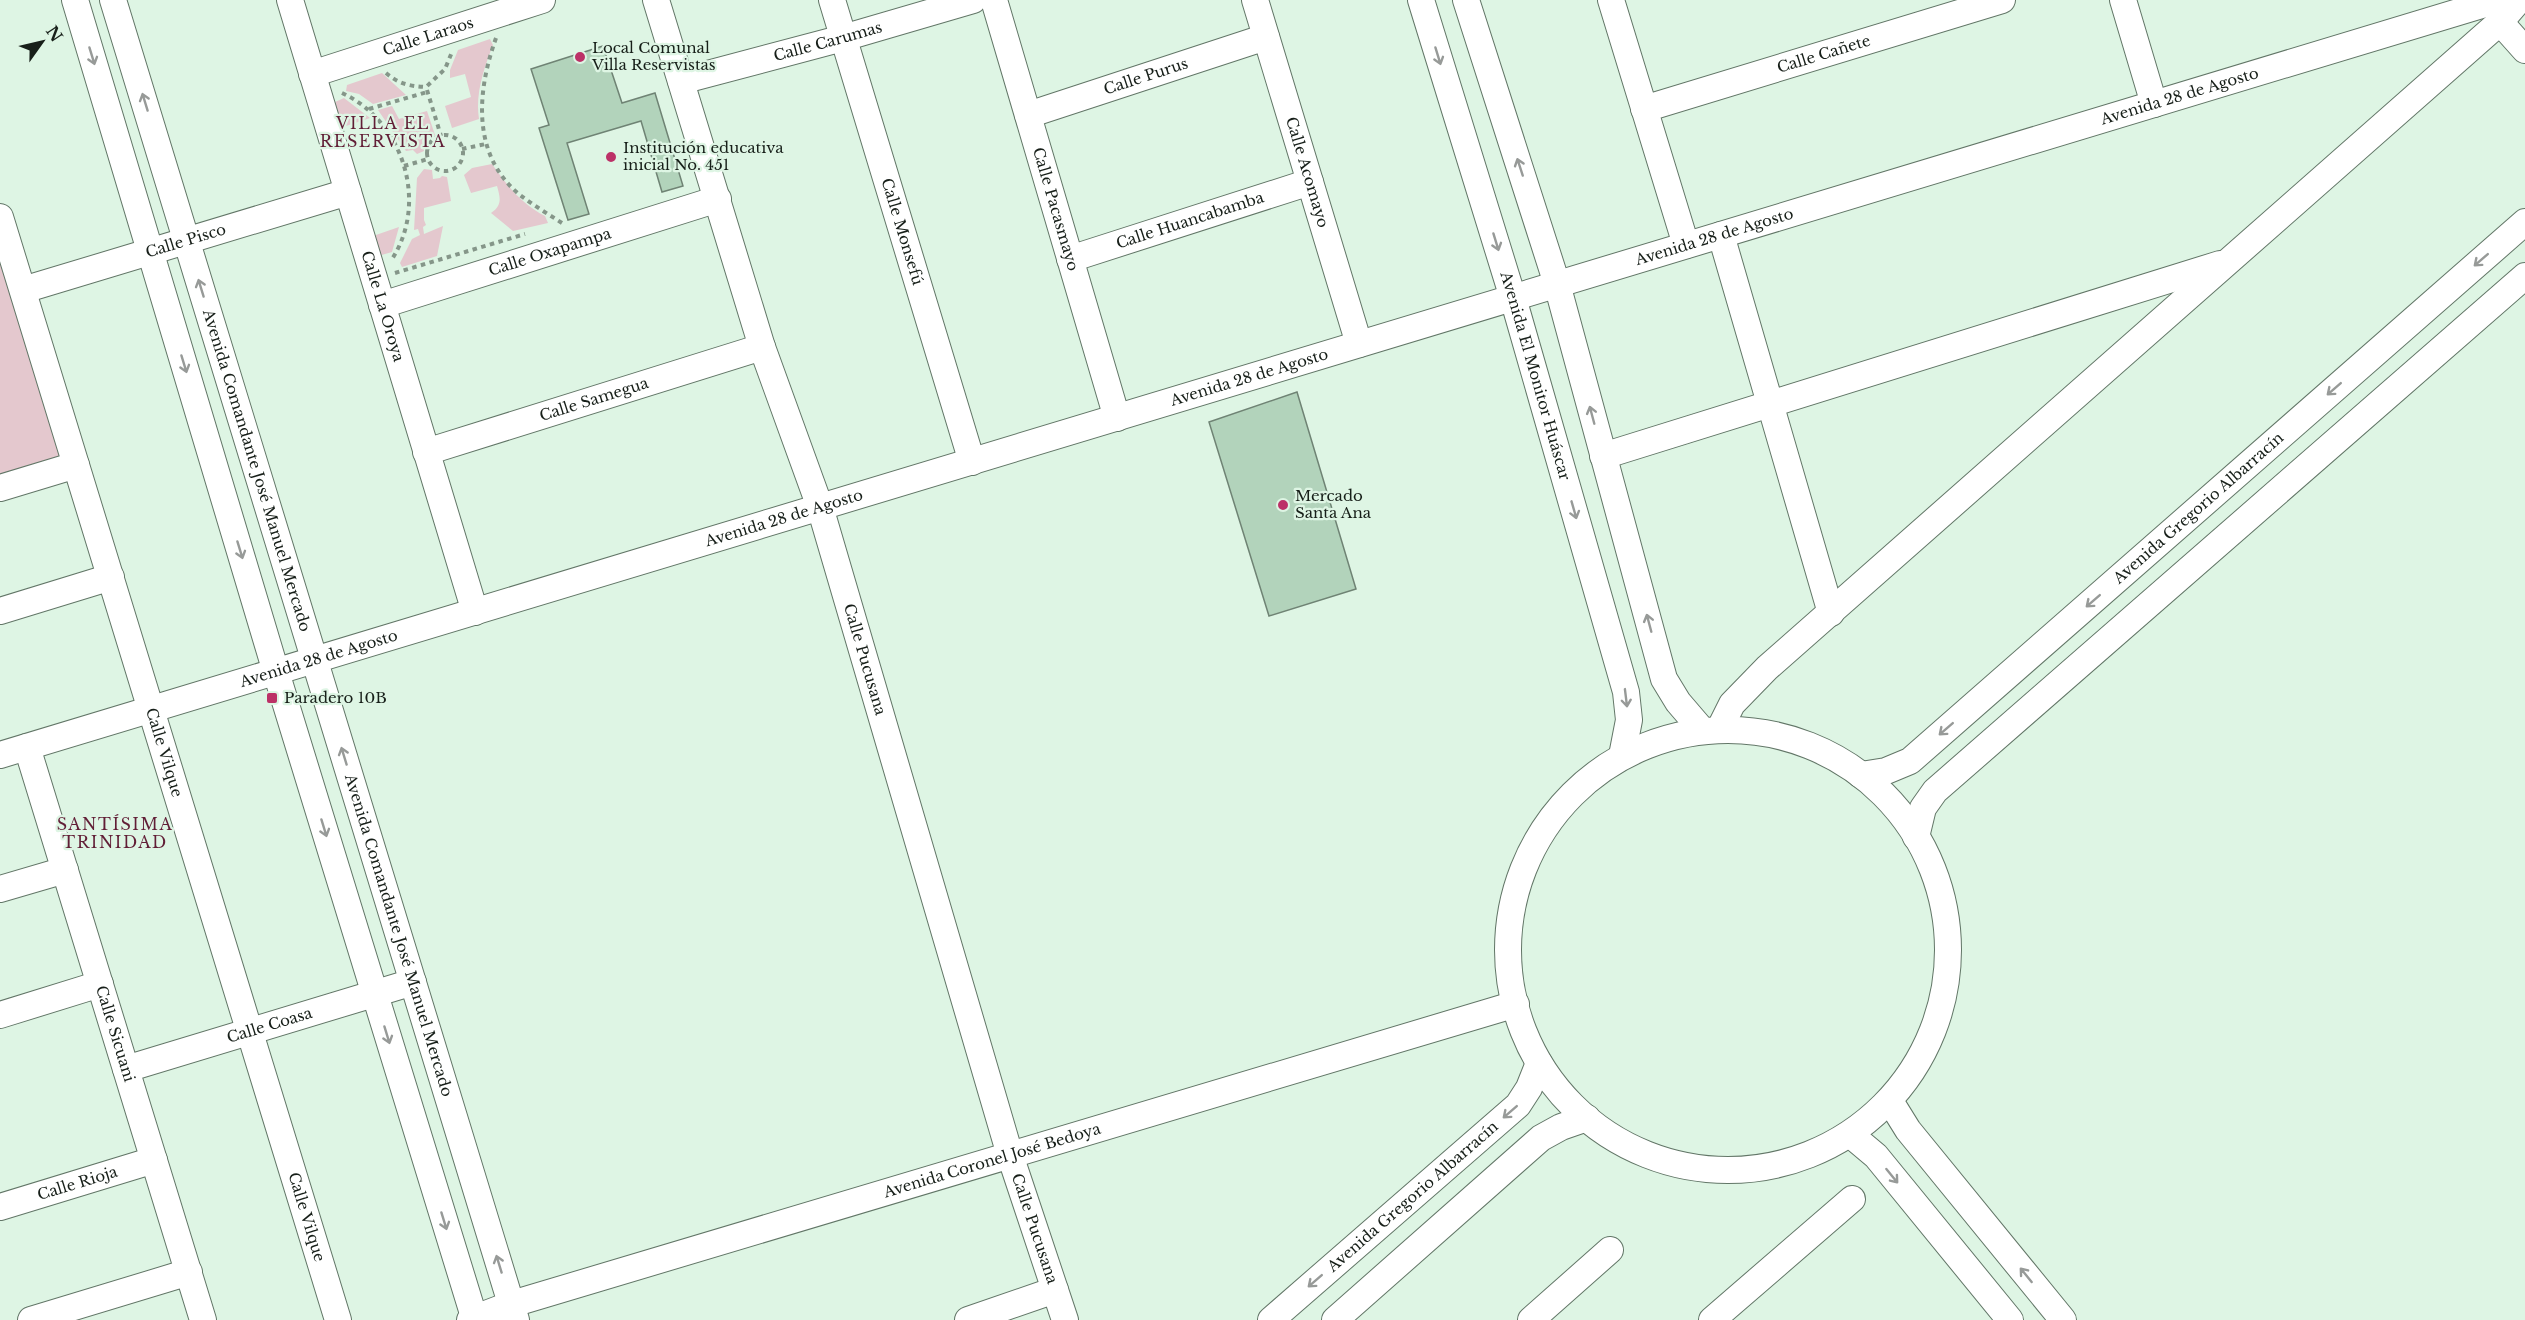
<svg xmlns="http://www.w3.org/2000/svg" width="2525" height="1320" font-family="'Libre Baskerville',serif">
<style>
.green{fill:#e4c8ce}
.building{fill:#b2d3bb;stroke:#6f8374;stroke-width:1.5}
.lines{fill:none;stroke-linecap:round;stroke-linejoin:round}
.minor-casing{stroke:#627667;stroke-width:28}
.path{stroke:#859689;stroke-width:4;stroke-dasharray:4.5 4.5;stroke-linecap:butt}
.minor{stroke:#fff;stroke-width:26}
.oneway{stroke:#979a98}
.poi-dot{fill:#bc3167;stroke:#def5e4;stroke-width:2}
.labels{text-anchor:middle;stroke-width:4.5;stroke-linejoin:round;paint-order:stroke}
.street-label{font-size:15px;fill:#171f19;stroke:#def5e4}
.poi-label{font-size:15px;fill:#171f19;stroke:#def5e4;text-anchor:start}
.neighbourhood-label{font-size:16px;letter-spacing:1.5px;fill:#611e36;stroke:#def5e4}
</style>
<rect width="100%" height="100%" fill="#def5e4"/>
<!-- green -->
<path class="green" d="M490,39L493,45C484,68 475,94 479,119L452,128L445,106L471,97L465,74L450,78V70L458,50Z
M382,73L406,95L373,104L359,94L346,91L347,85Z
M344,98L370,118L343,127L335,102Z
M392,106L399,119L427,111L435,135L422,140L424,151L417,154L413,150L406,151L378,110Z
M492,164C507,185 521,204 545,216L548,223L513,231L491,213C503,205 500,197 497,186L471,193L464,175L472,168Z
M424,169L432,170L433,179L440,178L442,176L447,177L451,201L424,208V220L426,225L423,227L424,234L443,226L437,256L402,267L400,263L412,239L420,235L418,229L414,230L417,178Z
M399,227L392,252L378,256L373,236Z
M0,245L65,456L0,476Z"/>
<!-- building -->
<path class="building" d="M603,46L622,103L655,93L683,186L662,192L641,121L567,143L589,214L568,220L539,128L549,125L531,69Z
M1297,392L1356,589L1269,616L1209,422Z"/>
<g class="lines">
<!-- minor casing -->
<g class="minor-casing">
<g id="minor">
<path d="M75,0L276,672L475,1320"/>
<path id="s1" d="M113,0L516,1320"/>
<path id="s2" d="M290,0L475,612"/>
<path id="s3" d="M656,0L762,347L820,507L1010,1155L1065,1320"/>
<path id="s4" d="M832,0L972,462"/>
<path id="s5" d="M994,0L1117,418"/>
<path id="s6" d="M1255,0L1359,344"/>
<path id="s7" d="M1421,0L1513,298L1626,692L1629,720L1622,756"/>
<path d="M1466,0L1557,284L1664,679L1678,702L1702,730"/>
<path d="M1611,0L1686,245"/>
<path d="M2123,0L2154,104"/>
<path d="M2500,22L2525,50"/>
<path id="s8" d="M312,74L542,0"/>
<path id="s9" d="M681,81L843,38L973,0"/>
<path id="s10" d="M1644,109L2002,0"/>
<path id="s11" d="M1028,115L1266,37"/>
<path id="s12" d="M0,217L338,1320"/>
<path d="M1721,235L1831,613"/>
<path id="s13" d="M1070,259L1310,182"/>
<path id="s14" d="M23,290L348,192"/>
<path id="s15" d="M382,305L718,199"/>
<path id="s16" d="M426,452L762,347"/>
<path d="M1603,456L2220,264"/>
<path d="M0,488L76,465"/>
<path d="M0,611L111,577"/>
<path d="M1719,730L1732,704L1767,668L2500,22L2519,0"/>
<circle cx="1728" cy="950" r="220"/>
<path id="s17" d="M27,747L203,1320"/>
<path id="s18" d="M0,755L2498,0"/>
<path id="s19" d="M1861,775L1886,771L1910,761L2525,222"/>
<path d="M1916,837L1923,808L1935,791L2525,276"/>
<path d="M0,889L65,870"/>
<path d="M0,1015L100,984"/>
<path id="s20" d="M126,1069L413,982"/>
<path d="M1890,1101L1908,1130L2063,1320"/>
<path d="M1851,1135L1876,1156L2010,1320"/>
<path id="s21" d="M0,1207L154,1160"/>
<path d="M31,1320L189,1272"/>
<path id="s22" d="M470,1320L512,1304L1516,1004"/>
<path d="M968,1320L1055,1290"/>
<path id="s23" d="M1271,1320L1518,1105L1529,1088L1539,1063"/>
<path d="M1335,1320L1541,1138L1561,1127L1587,1118"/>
<path d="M1531,1320L1610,1250"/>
<path d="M1712,1320L1852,1199"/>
</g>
</g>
<!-- path -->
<path class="path" d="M496,38C477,91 471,155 520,195C533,205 548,214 562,223
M386,73C399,84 409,86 426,87L445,69L452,52
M427,90L441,136
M342,93C403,121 429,202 392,259
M369,109L427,92
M427 153a18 18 0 1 1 36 0a18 18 0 1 1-36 0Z
M462,149L486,144
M404,166L428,159
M395,273L525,234"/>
<!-- minor -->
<use href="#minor" class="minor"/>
</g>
<!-- one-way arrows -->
<defs><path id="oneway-shaft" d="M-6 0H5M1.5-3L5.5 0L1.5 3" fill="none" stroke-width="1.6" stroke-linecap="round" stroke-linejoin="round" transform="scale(1.5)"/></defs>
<g class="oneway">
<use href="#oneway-shaft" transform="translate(92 56) rotate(73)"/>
<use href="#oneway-shaft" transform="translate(1438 56) rotate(73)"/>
<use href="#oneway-shaft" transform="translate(145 102) rotate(-107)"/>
<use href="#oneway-shaft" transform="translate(1520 167) rotate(-108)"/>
<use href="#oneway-shaft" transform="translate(1496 242) rotate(73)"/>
<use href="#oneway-shaft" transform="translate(2481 260) rotate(139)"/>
<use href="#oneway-shaft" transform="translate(201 288) rotate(-107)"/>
<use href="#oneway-shaft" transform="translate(184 364) rotate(73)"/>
<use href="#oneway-shaft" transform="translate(2334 389) rotate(139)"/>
<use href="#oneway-shaft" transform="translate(1592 415) rotate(-105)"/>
<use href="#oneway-shaft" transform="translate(1574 510) rotate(74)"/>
<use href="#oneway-shaft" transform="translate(240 550) rotate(73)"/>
<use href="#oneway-shaft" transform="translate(2093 601) rotate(139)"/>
<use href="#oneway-shaft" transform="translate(1649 623) rotate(-105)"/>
<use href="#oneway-shaft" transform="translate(1626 698) rotate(83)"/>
<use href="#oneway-shaft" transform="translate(1946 729) rotate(139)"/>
<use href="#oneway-shaft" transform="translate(344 756) rotate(-107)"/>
<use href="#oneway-shaft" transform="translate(324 828) rotate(73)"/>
<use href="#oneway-shaft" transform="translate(387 1035) rotate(73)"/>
<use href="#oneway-shaft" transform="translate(1510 1112) rotate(139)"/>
<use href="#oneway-shaft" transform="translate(1892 1176) rotate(51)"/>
<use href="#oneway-shaft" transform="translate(444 1221) rotate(73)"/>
<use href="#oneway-shaft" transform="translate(499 1264) rotate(-107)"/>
<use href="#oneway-shaft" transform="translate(2026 1275) rotate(-129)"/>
<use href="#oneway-shaft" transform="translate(1315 1281) rotate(139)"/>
</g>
<!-- markers -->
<g class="poi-dot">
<circle cx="580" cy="57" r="6"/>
<circle cx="611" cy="157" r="6"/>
<circle cx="1283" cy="505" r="6"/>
<rect x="266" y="692" width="12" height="12" rx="3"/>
</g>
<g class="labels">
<!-- street labels -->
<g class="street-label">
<text dy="5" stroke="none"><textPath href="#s8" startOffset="122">Calle Laraos</textPath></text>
<text dy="5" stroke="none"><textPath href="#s9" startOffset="152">Calle Carumas</textPath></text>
<text dy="5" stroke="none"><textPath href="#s10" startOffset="188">Calle Cañete</textPath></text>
<text dy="5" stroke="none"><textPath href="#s11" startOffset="124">Calle Purus</textPath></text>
<text dy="5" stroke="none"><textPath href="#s18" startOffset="2277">Avenida 28 de Agosto</textPath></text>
<text dy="5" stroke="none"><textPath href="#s6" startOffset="180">Calle Acomayo</textPath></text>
<text dy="5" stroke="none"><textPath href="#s5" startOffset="218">Calle Pacasmayo</textPath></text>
<text dy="5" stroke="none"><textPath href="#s13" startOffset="126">Calle Huancabamba</textPath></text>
<text dy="5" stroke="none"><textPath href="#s4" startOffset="242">Calle Monsefú</textPath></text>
<text dy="5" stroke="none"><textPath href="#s18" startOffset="1791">Avenida 28 de Agosto</textPath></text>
<text dy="5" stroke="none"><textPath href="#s14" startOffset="170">Calle Pisco</textPath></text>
<text dy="5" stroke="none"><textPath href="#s15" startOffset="176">Calle Oxapampa</textPath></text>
<text dy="5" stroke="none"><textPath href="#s2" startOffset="320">Calle La Oroya</textPath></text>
<text dy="5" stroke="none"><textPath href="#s7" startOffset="393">Avenida El Monitor Huáscar</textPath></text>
<text dy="5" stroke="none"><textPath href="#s18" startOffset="1305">Avenida 28 de Agosto</textPath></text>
<text dy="5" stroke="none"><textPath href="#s16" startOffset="176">Calle Samegua</textPath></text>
<text dy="5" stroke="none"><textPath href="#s1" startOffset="492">Avenida Comandante José Manuel Mercado</textPath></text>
<text dy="5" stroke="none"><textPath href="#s19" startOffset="435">Avenida Gregorio Albarracín</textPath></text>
<text dy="5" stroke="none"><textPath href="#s18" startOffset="819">Avenida 28 de Agosto</textPath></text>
<text dy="5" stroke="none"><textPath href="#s18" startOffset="333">Avenida 28 de Agosto</textPath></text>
<text dy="5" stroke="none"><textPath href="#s3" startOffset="692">Calle Pucusana</textPath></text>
<text dy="5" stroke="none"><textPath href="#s12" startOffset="560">Calle Vilque</textPath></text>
<text dy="5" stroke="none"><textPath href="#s1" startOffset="978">Avenida Comandante José Manuel Mercado</textPath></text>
<text dy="5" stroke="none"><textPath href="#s20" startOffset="150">Calle Coasa</textPath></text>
<text dy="5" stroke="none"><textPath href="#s17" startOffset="300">Calle Sicuani</textPath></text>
<text dy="5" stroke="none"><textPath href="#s22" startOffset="546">Avenida Coronel José Bedoya</textPath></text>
<text dy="5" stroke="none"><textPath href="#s21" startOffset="81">Calle Rioja</textPath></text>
<text dy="5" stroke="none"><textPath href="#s23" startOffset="188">Avenida Gregorio Albarracín</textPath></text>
<text dy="5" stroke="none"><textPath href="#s12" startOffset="1046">Calle Vilque</textPath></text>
<text dy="5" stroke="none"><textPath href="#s3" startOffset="1286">Calle Pucusana</textPath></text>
</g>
<!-- poi labels -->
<g class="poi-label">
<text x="592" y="53">Local Comunal<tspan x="592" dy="17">Villa Reservistas</tspan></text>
<text x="623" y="153">Institución educativa<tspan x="623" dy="17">inicial No. 451</tspan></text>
<text x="1295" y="501">Mercado<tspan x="1295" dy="17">Santa Ana</tspan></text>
<text x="284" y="703">Paradero 10B</text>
</g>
<!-- neighbourhood labels -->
<g class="neighbourhood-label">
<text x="383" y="129">VILLA EL<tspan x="383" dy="18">RESERVISTA</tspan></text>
<text x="115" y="830">SANTÍSIMA<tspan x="115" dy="18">TRINIDAD</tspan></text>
</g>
</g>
<!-- north arrow -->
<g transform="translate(42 42) rotate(56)" stroke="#def5e4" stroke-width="4.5" paint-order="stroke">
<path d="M0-4.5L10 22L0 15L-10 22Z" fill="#171f19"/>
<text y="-9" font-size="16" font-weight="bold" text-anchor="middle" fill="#171f19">N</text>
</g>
</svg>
